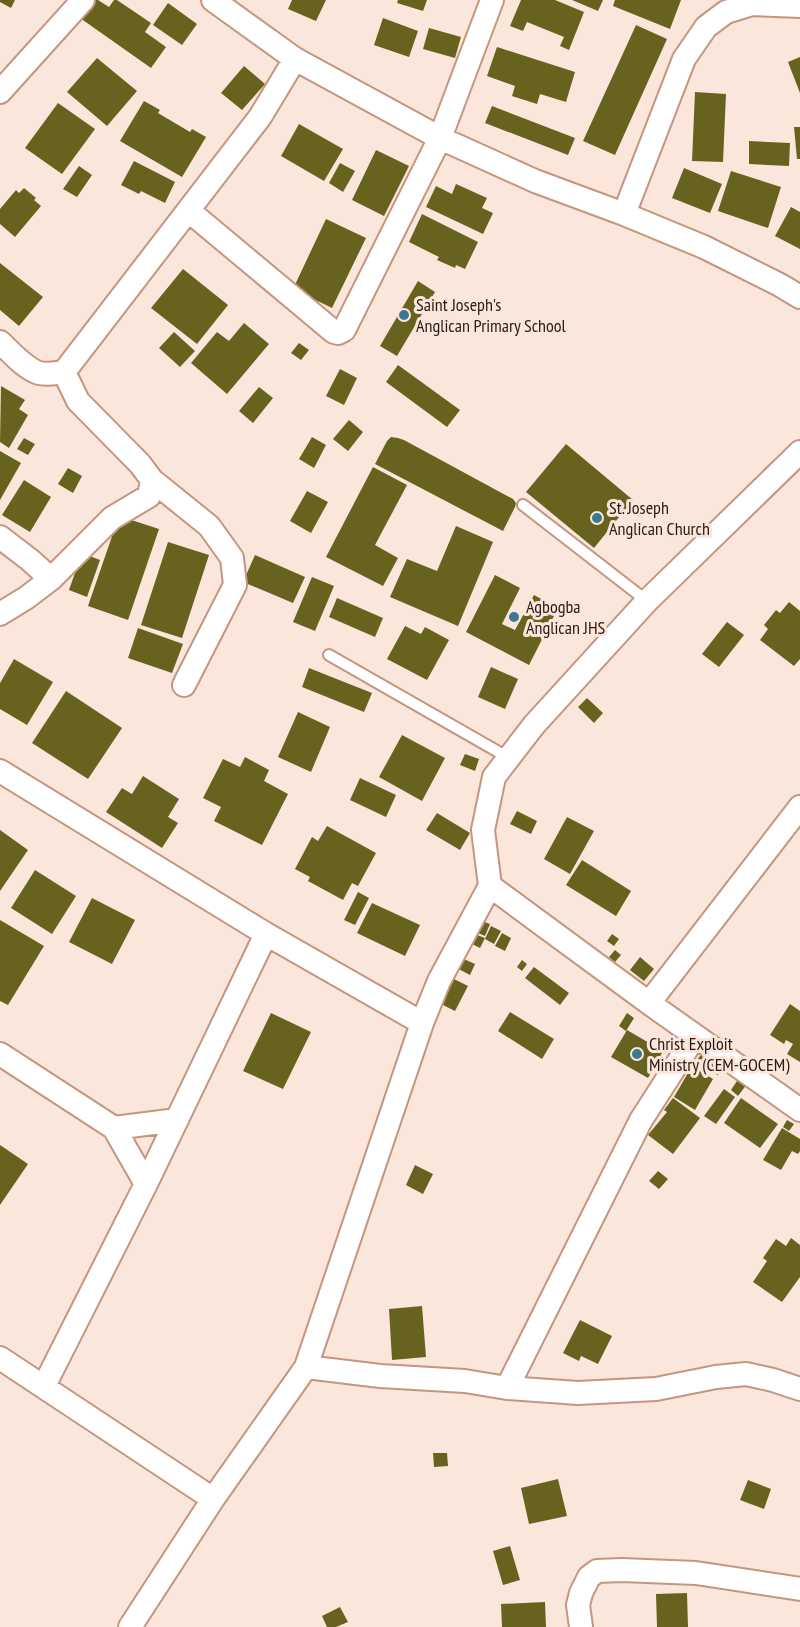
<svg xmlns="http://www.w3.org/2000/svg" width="800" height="1627" font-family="'PT Sans Narrow',sans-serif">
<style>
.building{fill:#67631e}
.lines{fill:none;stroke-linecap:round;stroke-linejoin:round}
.lane-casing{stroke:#c5957e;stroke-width:14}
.street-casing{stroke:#c5957e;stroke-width:26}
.lane{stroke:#fff;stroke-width:10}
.street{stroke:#fff;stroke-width:22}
.poi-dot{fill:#3c788f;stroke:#fbe6dc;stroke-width:2}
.labels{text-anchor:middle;stroke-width:6;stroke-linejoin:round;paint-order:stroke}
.poi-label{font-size:18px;fill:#2b1910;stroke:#fbe6dc;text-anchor:start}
</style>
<rect width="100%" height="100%" fill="#fbe6dc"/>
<!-- building -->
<path class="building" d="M0,0H15L11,8L0,2Z
M93,0H98L109,7L114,0H117L151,23L145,32L166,47L151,68L80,18Z
M292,0H326L316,21L288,9Z
M398,0H427L423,11L397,3Z
M521,0H555L584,12L569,50L560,46L564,37L527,22L523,31L510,26Z
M572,0H603L598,11Z
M615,0H681L670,29L613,6Z
M168,3L197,24L182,45L153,25Z
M383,18L418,31L409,57L374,45Z
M636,25L667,39L615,155L583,141Z
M429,28L461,37L455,58L423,49Z
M497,47L575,72L566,102L540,94L537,104L512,96L515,86L487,76Z
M800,57V93L788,62Z
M97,58L137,91L107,126L67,92Z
M244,66L265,84L242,110L221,93Z
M695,92L726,94L723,162L692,161Z
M144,101L160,110L158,113L190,132L192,129L206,137L182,177L120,141Z
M58,103L95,129L62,174L25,148Z
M492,106L575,138L568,155L485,123Z
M299,124L343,149L324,181L281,156Z
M794,127H800V159H797Z
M749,141L790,143L789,166L749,164Z
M376,150L409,166L384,216L352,200Z
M134,161L175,182L165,203L141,191L139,194L121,185Z
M340,163L355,171L343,192L329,183Z
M79,166L92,175L77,197L63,189Z
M684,168L722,184L710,213L672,198Z
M731,171L781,187L768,228L718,211Z
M456,184L487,198L482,208L493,213L483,234L426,207L436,186L452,194Z
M24,188L36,198L34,200L41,206L15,237L0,224V209L16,190L19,193Z
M791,207L800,212V249L775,236Z
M422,214L478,242L465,269L456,265L455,268L437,260L439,257L409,242Z
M326,219L366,238L332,308L293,289Z
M0,263L43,297L19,326L0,310Z
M183,269L228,305L197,344L151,308Z
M418,281L435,292L397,356L380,346Z
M244,323L269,344L227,394L191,363L217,332L229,341Z
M174,332L195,351L180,367L159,348Z
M299,343L309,350L301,360L291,353Z
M398,365L460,410L447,427L386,382Z
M340,369L357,378L344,405L326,396Z
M1,386L25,400L19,409L28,415L9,448L0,442Z
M259,387L273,398L253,423L239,411Z
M349,420L363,432L348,451L333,439Z
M312,437L326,445L314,468L299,459Z
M391,437L398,438L404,440L513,499L516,503L515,507L503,531L375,464L387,441Z
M24,438L35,444L28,455L17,449Z
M566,444L633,500L594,548L526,492Z
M0,451L21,463L0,500Z
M373,467L407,485L375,545L398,558L383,586L326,557Z
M68,468L82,476L73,493L58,484Z
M24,480L51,497L30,532L2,515Z
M307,491L328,502L311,533L290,521Z
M119,516L159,529L128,620L88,606Z
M456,526L493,542L458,626L390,597L407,559L437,571Z
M168,542L209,555L182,638L141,625Z
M82,553L100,560L87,597L69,590Z
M255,555L305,577L293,603L243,582Z
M495,575L520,588L502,624L515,630L534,595L558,608L529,665L466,632Z
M312,577L334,586L315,631L293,622Z
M337,598L383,618L375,637L329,617Z
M789,602L800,611V659L794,666L760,640L768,629L764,625L776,610L780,613Z
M727,622L744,635L719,667L702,654Z
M405,626L421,634L425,627L449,640L427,680L387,659Z
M138,628L183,644L172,673L128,658Z
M14,659L53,682L27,725L0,709V683Z
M491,667L518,679L505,709L478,697Z
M309,668L372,693L364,712L302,687Z
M66,691L122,728L88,779L32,743Z
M587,698L603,713L594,723L578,707Z
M298,712L330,727L311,772L278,757Z
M402,735L445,758L422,801L379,777Z
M465,754L479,759L475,771L460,765Z
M245,757L269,770L264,781L288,794L262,845L214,821L221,807L203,798L223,759L240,767Z
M143,776L179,799L168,817L178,823L162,848L106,812L122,788L132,794Z
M360,778L396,795L386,817L350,800Z
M517,811L537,821L531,834L510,824Z
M437,813L470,833L460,850L426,830Z
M567,817L594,831L570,874L544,859Z
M327,826L376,853L358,886L352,883L343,900L308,881L310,877L295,869L312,837L318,841Z
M0,830L28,850L0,891Z
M582,860L631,891L616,916L566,885Z
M35,870L76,896L52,934L11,908Z
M358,892L369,898L355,925L344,920Z
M92,898L135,920L112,964L69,942Z
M372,903L420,925L405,956L357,933Z
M476,919L490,924L485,936L471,930Z
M0,920L44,946L8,1005L0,1001Z
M491,926L501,931L494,944L485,939Z
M472,933L485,938L480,948L468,942Z
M502,933L511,938L505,951L495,946Z
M612,934L619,939L614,946L607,941Z
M615,950L621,955L615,962L609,957Z
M457,956L475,964L470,975L453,966Z
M640,957L654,969L644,981L630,970Z
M522,960L527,964L522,971L517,967Z
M534,967L569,993L560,1005L525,978Z
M450,977L468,986L455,1011L437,1002Z
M790,1004L800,1011V1062L787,1054L793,1044L786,1040L784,1044L770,1035Z
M510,1012L554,1039L542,1059L498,1031Z
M271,1013L311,1032L283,1089L243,1071Z
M627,1013L634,1018L626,1031L619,1026Z
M627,1030L663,1051L648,1078L611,1057Z
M702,1053L723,1066L718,1075L695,1063Z
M692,1066L713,1079L695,1110L674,1097Z
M739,1078L747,1084L738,1096L731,1090Z
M724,1089L735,1097L716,1124L704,1116Z
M673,1098L700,1118L673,1154L648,1135L667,1112L664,1110Z
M741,1098L778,1124L760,1148L724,1123Z
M787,1120L794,1124L789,1131L783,1127Z
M782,1128L800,1139V1151L798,1154L792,1151L781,1170L763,1160Z
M0,1145L28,1164L0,1205Z
M415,1165L433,1174L423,1194L406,1185Z
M658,1171L668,1179L659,1189L649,1181Z
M791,1238L800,1245V1277L782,1302L753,1282L767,1261L763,1258L776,1239L786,1246Z
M422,1306L426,1357L392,1360L389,1309Z
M580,1320L612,1336L598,1364L581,1356L579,1361L563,1353Z
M433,1453H447L448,1466L434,1467Z
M558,1479L567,1516L529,1524L521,1488Z
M748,1480L771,1489L764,1509L740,1500Z
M510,1546L520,1580L503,1585L493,1551Z
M687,1593L688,1627H657L656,1594Z
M545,1602L546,1627H502L501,1604Z
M340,1607L348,1622L336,1627H327L322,1616Z"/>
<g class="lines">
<!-- lane casing -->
<g class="lane-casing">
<path id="lane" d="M523,505L647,601
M329,655L509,758"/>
</g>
<!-- street casing -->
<g class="street-casing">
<path id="street" d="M213,0L295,59L440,138L535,181L624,214L704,247L780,285L800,297
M0,92L83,0
M189,211L334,332L338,333L344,330L440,138L492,0
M624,214L684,59L706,27L726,12L752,4L800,6
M0,342C11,352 24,368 39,373C47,375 56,373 64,372L260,117L295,59
M152,480L209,526L232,558L235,585L184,685
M0,537L30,560L51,579L26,598L0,614
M51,579L112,518L149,496L152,480L140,464L78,401L64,372
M0,771L266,934L422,1023
M490,886L649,1003L800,1110
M649,1003L800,807
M0,1054L114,1128L177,1120
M114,1128L146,1184
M0,1358L213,1499
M306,1367L380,1376L465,1381L507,1388L578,1393L656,1389L716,1377L746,1374L773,1380L800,1389
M44,1386L146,1184L266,934
M507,1388L641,1120L695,1036
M130,1627L213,1499L306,1367L422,1023L439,981L490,886L483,830L494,777L534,725L647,601L800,452
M581,1627L578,1605L581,1593L589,1577L597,1571L622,1570L696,1573L800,1589"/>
</g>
<!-- lane -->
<use href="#lane" class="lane"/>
<!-- street -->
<use href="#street" class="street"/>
</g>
<!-- markers -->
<g class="poi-dot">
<circle cx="404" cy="315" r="6"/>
<circle cx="597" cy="518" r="6"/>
<circle cx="514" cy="617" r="6"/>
<circle cx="637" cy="1054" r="6"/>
</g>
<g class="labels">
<!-- poi labels -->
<g class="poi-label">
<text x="416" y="311">Saint Joseph's<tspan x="416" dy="21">Anglican Primary School</tspan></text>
<text x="609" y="514">St. Joseph<tspan x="609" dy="21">Anglican Church</tspan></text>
<text x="526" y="613">Agbogba<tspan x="526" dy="21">Anglican JHS</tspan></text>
<text x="649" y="1050">Christ Exploit<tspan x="649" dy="21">Ministry (CEM-GOCEM)</tspan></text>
</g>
</g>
</svg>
